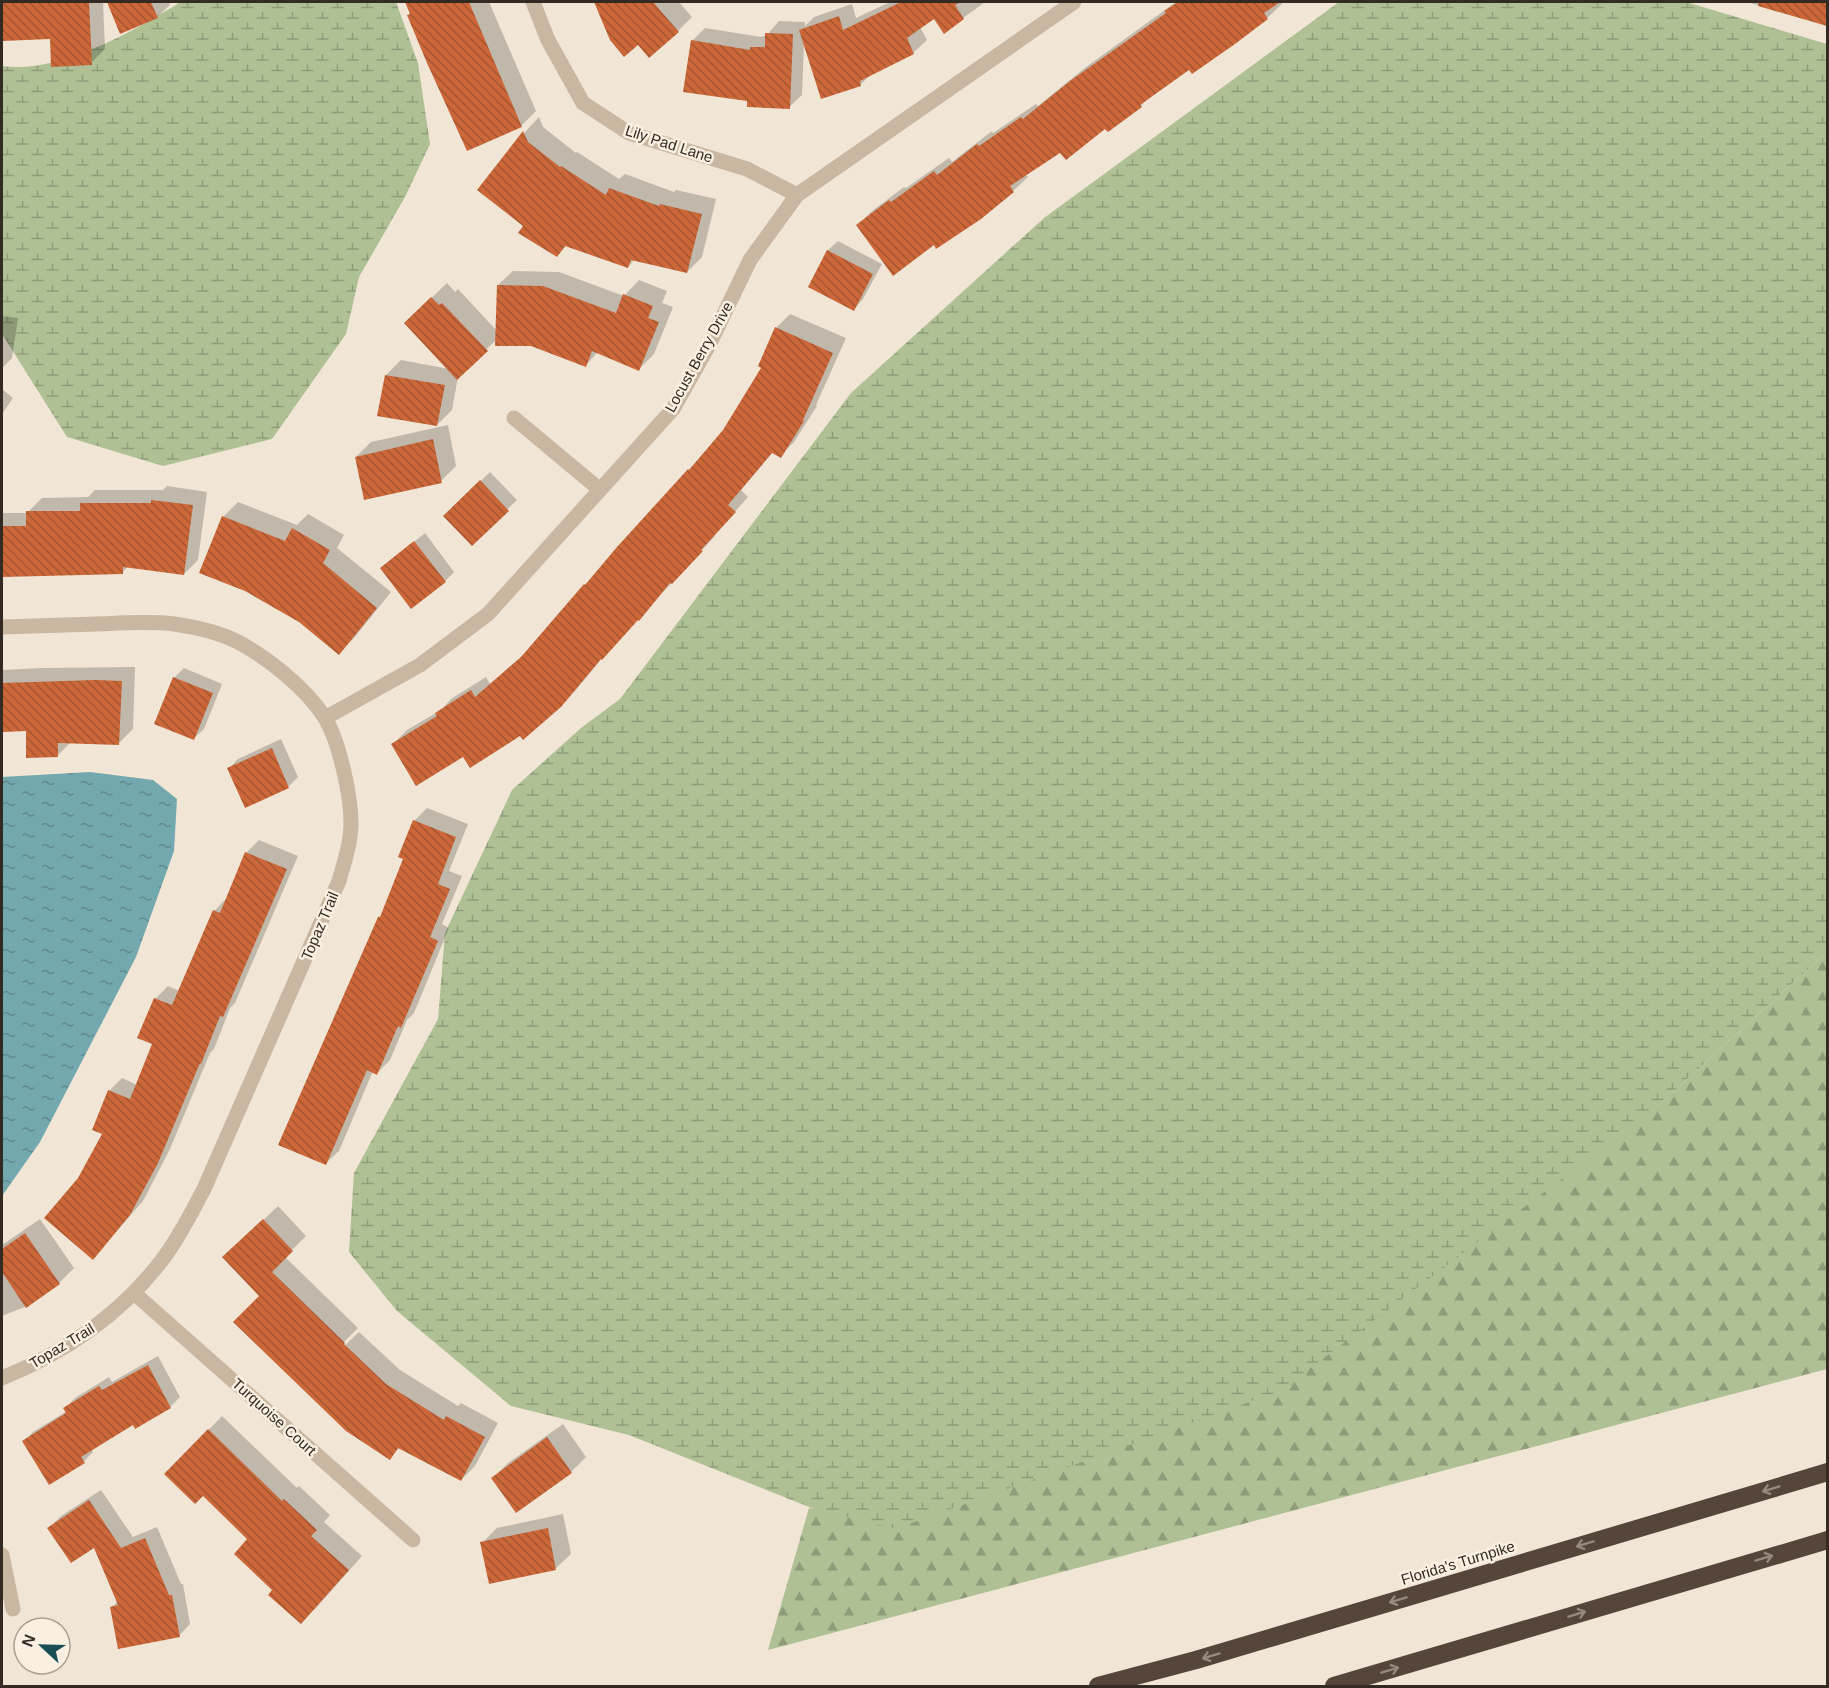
<svg xmlns="http://www.w3.org/2000/svg" width="1829" height="1688" font-family="Helvetica,sans-serif">
<style>
.forest{fill:url(#forest-firs)}
.wetland{fill:url(#wetland-marsh)}
.water{fill:url(#water-ripples)}
.shadow{fill:#0003}
.building{fill:url(#building-back-hatch)}
.lines{fill:none;stroke-linecap:round;stroke-linejoin:round}
.minor{stroke:#c9b7a1;stroke-width:15}
.highway{stroke:#55453b;stroke-width:18}
.oneway{stroke:#97897d}
.labels{text-anchor:middle;stroke-width:5;stroke-linejoin:round;paint-order:stroke}
.street-label{font-size:15px;fill:#332a24;stroke:#f9f0e1}
</style>
<defs>
<pattern id="forest-firs" width="22" height="20" patternUnits="userSpaceOnUse" patternTransform="scale(1.5)"><rect width="22" height="20" fill="#afc095"/><path d="M5 1l3.5 6h-7zM16 11l3.5 6h-7z" fill="#8f9c79"/></pattern>
<pattern id="wetland-marsh" width="20" height="14" patternUnits="userSpaceOnUse" patternTransform="scale(1.5)"><rect width="20" height="14" fill="#afc095"/><path d="M1 5h8M5 5V1M11 12h8M15 12V8" fill="none" stroke="#8f9c79"/></pattern>
<pattern id="water-ripples" width="26" height="14" patternUnits="userSpaceOnUse" patternTransform="scale(1.5)"><rect width="26" height="14" fill="#73a8af"/><path d="M2 4q2-2 4 0t4 0M15 11q2-2 4 0t4 0" fill="none" stroke="#5f898e"/></pattern>
<pattern id="building-back-hatch" width="6" height="6" patternUnits="userSpaceOnUse" patternTransform="scale(1.5)"><rect width="6" height="6" fill="#cb6739"/><path d="M-1 5l2 2M0 0l6 6M5-1l2 2" fill="none" stroke="#a55530"/></pattern>
</defs>
<rect width="100%" height="100%" fill="#f1e6d5"/>
<!-- forest -->
<path class="forest" d="M1827,952V1369L768,1650L809,1508L814,1509L1652,1111Z"/>
<!-- wetland -->
<path class="wetland" d="M180,2H396L418,63L430,144L405,197L359,277L346,334L272,439L163,466L67,437L2,334V66C49,73 108,44 149,21C159,14 171,9 180,2Z
M1339,2H1686L1827,44V952L1652,1111L1280,1391L895,1529L814,1509L629,1435L511,1406L397,1311L349,1252L354,1173L438,1019L445,933L512,790L581,728L620,699L851,393L1044,218Z"/>
<!-- water -->
<path class="water" d="M90,772L153,780L177,799L174,851L136,957L40,1142L2,1196V777Z"/>
<!-- shadow -->
<path class="shadow" d="M2,2H103L105,49L91,63L51,37L2,39Z
M108,2H169L170,5L157,17L121,32Z
M407,2H489L536,111L521,126L411,13Z
M595,2H679L692,17L678,31L638,43L611,39Z
M890,2H985L944,32L934,17L920,27L927,40L913,53L872,73L861,84L804,42L802,95L789,107L749,100L692,41L705,28L761,37L767,35L779,21L805,22V26L814,17L852,4L856,18Z
M1176,2H1280L1282,4L1267,18L1234,43L1190,68L1151,95L1141,106L1061,151L1025,174L1028,177L1013,191L934,243L858,225L872,211L904,187L906,188L949,158L952,162L992,131L993,133L1036,104L1038,106L1086,67Z
M1747,2H1828V25Z
M539,117L543,127L576,153L577,152L619,179L625,174L674,192L676,190L716,199L702,257L687,272L635,259L628,267L567,245L557,256L525,225L479,190L525,132Z
M838,241L882,264L863,299L854,309L810,286L828,250Z
M513,271L559,272L624,296L639,280L667,291L662,303L673,307L654,354L639,369L598,352L586,365L532,345L497,339L458,377L452,410L437,425L386,375L401,360L449,369L421,308L447,283L455,292L458,289L497,331L498,285Z
M790,314L846,338L816,405L817,406L794,442L780,456L773,452L741,490L748,497L714,535L715,536L603,657L575,691L560,706L520,734L464,755L393,744L407,730L441,710L451,699L486,677L490,684L529,650L618,548L724,431L763,367L776,328Z
M2,316L18,318L12,358L2,368Z
M2,389L13,398L2,414Z
M448,425L456,466L441,481L356,457L371,442Z
M490,472L517,500L472,544L448,513Z
M167,486L207,492L198,560L184,574L128,566L122,573L2,576V513H27L42,498L88,497L95,490H163Z
M238,502L297,525L308,514L344,535L337,548L391,592L354,638L339,653L223,517Z
M425,533L454,572L445,581L382,568Z
M135,667L133,729L119,743L71,742L57,756L28,729L2,731V670L42,668Z
M184,668L222,684L204,729L194,738L174,678Z
M281,739L298,777L289,786L246,806L229,768L238,759Z
M427,808L468,824L449,871L462,876L442,924L449,928L414,1013L407,1020L390,1060L377,1073L373,1071L339,1151L326,1163L379,917L383,914L405,859L414,821Z
M259,840L298,856L235,1003L230,1008L214,1049L210,1053L170,1149L143,1201L93,1258L79,1179L104,1133L109,1091L122,1078L137,1085L154,1043L155,999L168,986L179,991L214,911L227,898L246,853Z
M278,1206L306,1236L285,1257L358,1328L337,1349L339,1351L359,1332L400,1370L458,1406L461,1403L498,1423L475,1466L461,1480L400,1447L390,1458L261,1296L224,1258Z
M40,1219L74,1268L59,1283L27,1306L2,1316V1245Z
M158,1356L180,1397L170,1407L134,1423L91,1449L93,1452L84,1461L24,1441L33,1432L67,1411L65,1408L75,1398L109,1377L112,1382Z
M222,1416L297,1488L299,1486L330,1515L324,1522L362,1556L315,1609L274,1590L250,1539L203,1494L166,1474Z
M563,1424L586,1457L571,1472L516,1511L493,1478L508,1463Z
M101,1490L133,1537L157,1527L181,1584H183L190,1624L179,1636L112,1607L118,1601L94,1546L49,1528L61,1516Z
M563,1514L571,1554L556,1568L490,1582L482,1543L497,1528Z"/>
<!-- building -->
<path class="building" d="M2,2H89L92,65L51,67L50,39L2,41Z
M107,2H151L158,18L120,34Z
M405,2H469L522,127L467,151L427,63L407,15L410,14Z
M594,2H653L679,32L649,58L638,45L624,57L610,40Z
M901,2H960L955,5L964,19L944,34L934,19L907,38L914,54L860,81L861,86L821,99L799,30L839,16L843,30Z
M1178,2H1280L1264,13L1268,19L1235,44L1192,74L1189,70L1140,105L1142,107L1108,132L1105,129L1066,160L1060,153L1010,186L1014,192L981,219L936,249L934,245L893,276L856,225L889,200L891,202L934,171L937,175L977,144L979,146L1021,117L1023,119L1070,81L1166,13L1164,11Z
M1759,2H1827V26L1758,6Z
M765,33L793,34L790,109L747,107V101L683,92L691,40L750,50V47H765Z
M523,131L528,142L560,167L561,166L606,195L609,188L659,206L660,204L702,214L687,273L631,260L628,268L565,246L557,257L518,233L523,226L477,190Z
M827,250L873,274L854,311L808,287Z
M497,285L543,286L616,313L623,294L653,306L648,318L659,322L639,371L592,351L586,367L531,346H495Z
M431,297L439,305L442,303L488,351L457,380L404,323Z
M775,327L833,353L803,420L804,421L781,458L772,453L728,505L736,512L701,550L703,551L672,584L670,583L639,621L638,620L602,660L601,659L561,707L523,740L520,736L470,768L463,757L416,786L391,744L437,716L435,713L471,690L475,697L521,657L584,584L585,585L617,547L688,469L689,470L723,430L761,368L758,366Z
M385,375L445,385L437,426L377,416Z
M433,439L442,483L364,500L355,457Z
M480,480L509,511L472,546L443,516Z
M151,500L193,505L184,575L123,567V574L2,577V526H26V511H80V503H151Z
M222,516L285,541L292,528L330,550L323,563L377,608L339,655L299,622L245,591L199,573Z
M414,541L446,582L411,609L380,568Z
M173,677L213,693L194,740L154,724Z
M95,680L122,681L119,745L58,743V757L26,758V731L2,732V683Z
M272,748L289,788L245,808L227,768Z
M413,820L456,837L438,884L450,889L430,937L438,941L401,1028L398,1026L377,1075L367,1070L326,1165L278,1145L378,917H380L403,859L398,857Z
M245,852L287,869L223,1017L220,1016L201,1064L200,1063L158,1163L130,1215L93,1260L44,1218L78,1178L102,1134L92,1130L108,1090L130,1099L152,1044L137,1038L154,998L172,1005L213,910L220,913Z
M263,1219L293,1251L272,1272L345,1343L344,1344L386,1384L444,1420L446,1416L485,1437L461,1481L398,1448L390,1460L346,1431L233,1322L259,1296L222,1257Z
M25,1233L60,1284L26,1308L2,1272V1249Z
M148,1365L171,1408L135,1429L133,1425L81,1457L85,1463L49,1485L22,1441L66,1413L63,1408L99,1386L102,1390Z
M208,1429L282,1501L284,1499L317,1530L311,1536L349,1570L301,1624L268,1595L272,1590L234,1554L247,1539L203,1496L195,1504L164,1474Z
M547,1437L572,1473L516,1513L491,1478Z
M89,1500L121,1548L145,1538L169,1595H172L180,1637L118,1649L110,1607L118,1605L94,1548L71,1563L47,1528Z
M548,1528L556,1570L489,1584L480,1542Z"/>
<g class="lines">
<!-- minor -->
<path class="minor" d="M533,2L548,40L583,103L629,133L747,169L797,195
M514,418L599,489
M2,627C33,626 65,625 97,624C123,623 149,621 174,624C195,627 218,632 236,641C266,656 307,689 325,718C339,741 351,795 351,823C351,843 344,863 339,881L204,1189C191,1213 179,1238 162,1260C121,1314 64,1353 2,1378
M325,718L420,665L488,614L673,409L709,345L750,260L797,195L1074,2
M134,1293L413,1540
M2,1555L13,1609"/>
<!-- highway -->
<path class="highway" d="M1098,1686L1196,1660L1828,1472
M1334,1686L1828,1540"/>
</g>
<!-- one-way arrows -->
<defs><path id="oneway-shaft" d="M-6 0H5M1.5-3L5.5 0L1.5 3" fill="none" stroke-width="1.6" stroke-linecap="round" stroke-linejoin="round" transform="scale(1.5)"/></defs>
<g class="oneway">
<use href="#oneway-shaft" transform="translate(1771 1489) rotate(163)"/>
<use href="#oneway-shaft" transform="translate(1585 1544) rotate(163)"/>
<use href="#oneway-shaft" transform="translate(1764 1558) rotate(-17)"/>
<use href="#oneway-shaft" transform="translate(1398 1600) rotate(163)"/>
<use href="#oneway-shaft" transform="translate(1577 1614) rotate(-17)"/>
<use href="#oneway-shaft" transform="translate(1211 1656) rotate(163)"/>
<use href="#oneway-shaft" transform="translate(1390 1670) rotate(-17)"/>
</g>
<g class="labels">
<!-- street labels -->
<g class="street-label">
<text transform="translate(669 144) rotate(18)" y="5">Lily Pad Lane</text>
<text transform="translate(699 357) rotate(-61)" y="5">Locust Berry Drive</text>
<text transform="translate(320 926) rotate(-67)" y="5">Topaz Trail</text>
<text transform="translate(62 1346) rotate(-31)" y="5">Topaz Trail</text>
<text transform="translate(274 1417) rotate(42)" y="5">Turquoise Court</text>
<text transform="translate(1458 1563) rotate(-17)" y="5">Florida's Turnpike</text>
</g>
</g>
<!-- border -->
<rect width="1829" height="1688" fill="none" stroke="#332a24" stroke-width="6"/>
<!-- north arrow -->
<g transform="translate(42 1646) rotate(292)"><circle r="28" fill="#f9f0e1" stroke="#aaa195" stroke-width="1.5"/>
<path d="M0-4.5L10 22L0 15L-10 22Z" fill="#194e56"/>
<text y="-9" font-size="16" font-weight="bold" text-anchor="middle" fill="#332a24">N</text>
</g>
</svg>
